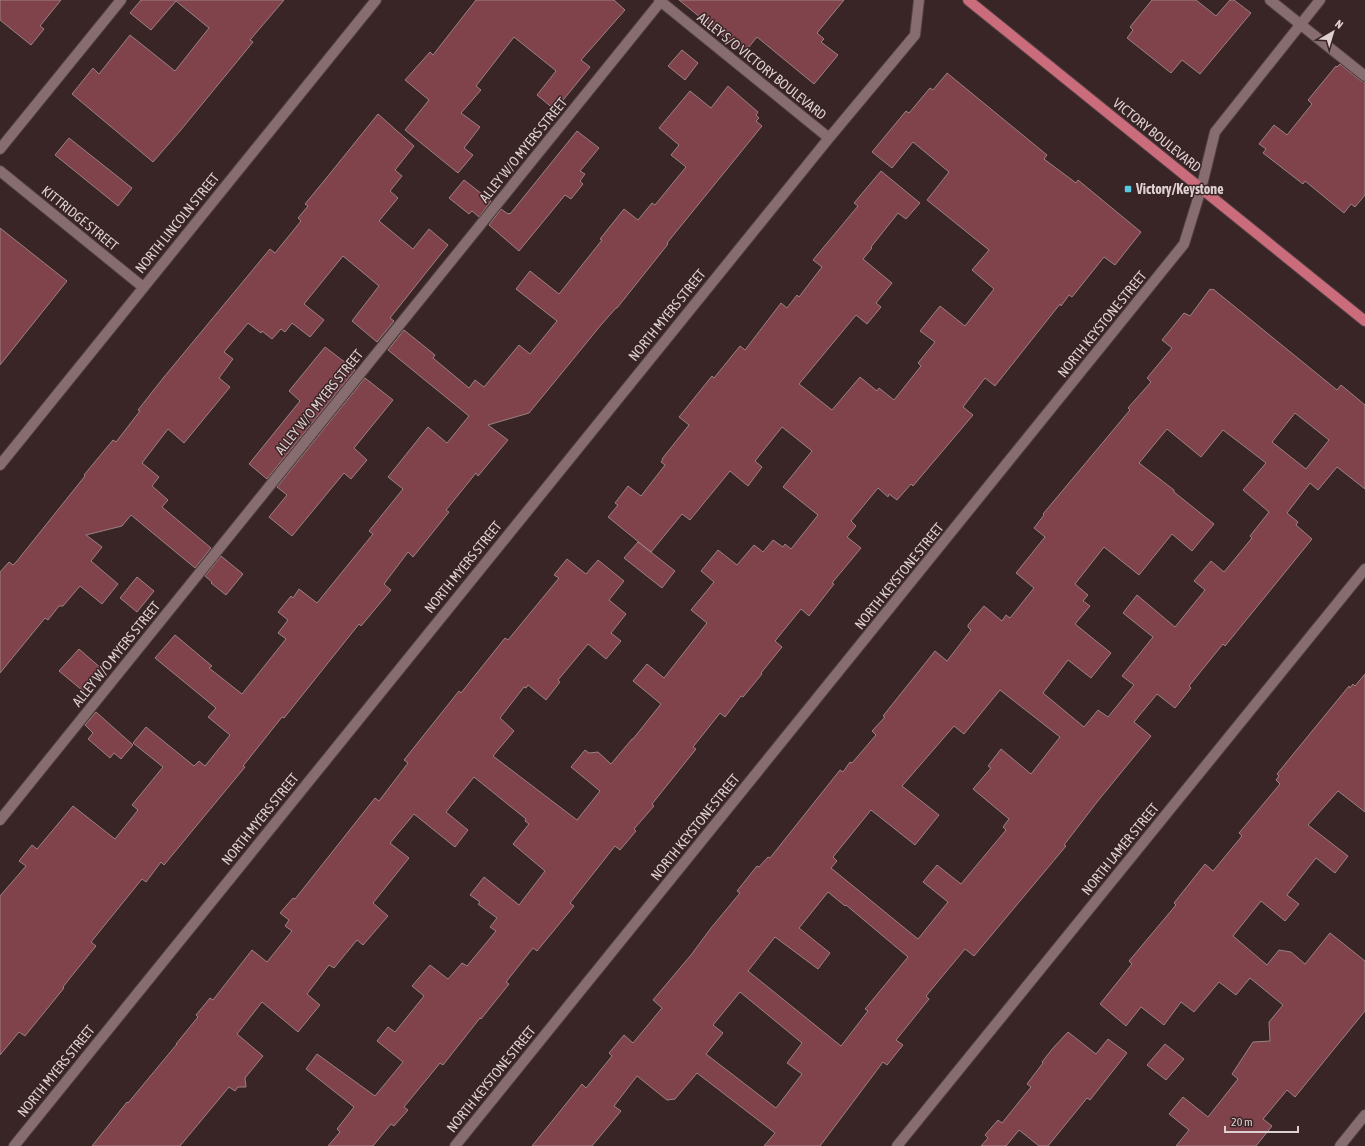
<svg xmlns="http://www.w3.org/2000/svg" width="1365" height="1146" font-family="'Asap Condensed',sans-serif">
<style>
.building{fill:#80434b;stroke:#9b8183;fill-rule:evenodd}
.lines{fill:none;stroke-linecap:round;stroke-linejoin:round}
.minor-casing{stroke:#514041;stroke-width:12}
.major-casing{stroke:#514041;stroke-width:12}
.minor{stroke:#876d6f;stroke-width:10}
.major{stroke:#cb6c7c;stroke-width:10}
.poi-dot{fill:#56c9e1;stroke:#392426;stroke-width:1.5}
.labels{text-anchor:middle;stroke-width:3;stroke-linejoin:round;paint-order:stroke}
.street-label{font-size:14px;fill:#ded0d1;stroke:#392426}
.poi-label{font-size:14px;font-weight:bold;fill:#ded0d1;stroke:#392426;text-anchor:start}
</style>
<rect width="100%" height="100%" fill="#392426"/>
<!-- building -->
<path class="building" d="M0,0H61L40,26L44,29L31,45L0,20Z
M141,0H284L250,40L253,42L180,131L153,162L72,94L93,68L99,74L130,35L175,71L209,28L176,1L151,30L130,13Z
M476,0H614L625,10L581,60L590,67L555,110L537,95L556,71L555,70L514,37L476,86L481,90L461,113L480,127L464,148L473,155L458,173L405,130L429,100L405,80L430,52L433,55Z
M679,0H844L817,33L824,39L821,42L838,55L814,84L757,37L744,53Z
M1152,0H1196L1216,16L1230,0H1234L1251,13L1200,74L1182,60L1171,73L1127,38L1133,30L1130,27Z
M682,50L698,63L685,80L668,66Z
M1340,64L1361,81L1365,82V195L1355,207L1351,204L1344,213L1305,181L1303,184L1263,153L1266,149L1259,144L1274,125L1287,135L1312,104L1308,100L1336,66L1337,67Z
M947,73L1047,155L1044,159L1076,183L1078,180L1141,232L1115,265L1104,257L1072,297L1069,295L1061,306L1060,304L995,386L985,378L963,407L973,415L913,486L911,484L897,500L889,494L888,497L878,488L851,521L856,526L847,537L861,548L832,583L834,584L809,616L801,609L775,641L782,647L761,673L762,674L743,697L741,696L725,717L720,713L693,747L696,749L652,804L654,806L634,829L636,831L620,850L615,846L570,903L574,906L537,951L533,948L506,982L509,984L481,1019L480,1018L443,1065L440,1063L404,1107L408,1110L394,1126L391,1124L373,1146H328L340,1132L337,1129L354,1107L306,1069L317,1054L375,1096L403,1062L377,1041L388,1027L395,1032L424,996L412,986L430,965L448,979L462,963L467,966L496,931L490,927L497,918L478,904L480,902L470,895L484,877L519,905L545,871L513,844L529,824L525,821L526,819L474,777L446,812L468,830L455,847L414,814L390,843L409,858L373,903L388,916L363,945L357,940L334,968L329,965L307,994L320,1005L298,1032L262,1002L237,1034L263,1056L245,1078L246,1087H238L235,1091L229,1087L180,1146H92L127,1102L128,1103L177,1044H176L198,1017L196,1015L210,998L213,1000L252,950L267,962L292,931L285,926L289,920L280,913L293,898L295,899L375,798L379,801L408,763L404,760L459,691L461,693L505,638L508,640L559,578L554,575L567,559L586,574L598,560L624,581L609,600L626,614L611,633L621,641L606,659L588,644L558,680L560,682L546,700L528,685L526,688L524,687L500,718L514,731L493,756L577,820L600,791L571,767L585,750L589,753L598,752L611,764L632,739H633L661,704L633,681L647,664L664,678L707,623L691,610L714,582L701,571L718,550L737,565L754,545L763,552L773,540L783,547L785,544L791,549L818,515L783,487L812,451L782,427L755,461L762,467L748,486L730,471L690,520L682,514L651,552L608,517L618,505L615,503L628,486L641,496L665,465L661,462L663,459H662L689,425L679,417L712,376L714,378L740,346L745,350L781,303L787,308L797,295L799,297L822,267L813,260L858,206L854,203L881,171L920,203L906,219L898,213L871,247L872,248L863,259L892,283L876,303L881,307L867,324L856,315L799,384L832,410L860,377L877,391L879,388L894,400L921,366L918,363L935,342L920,331L940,306L965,326L994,289L972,270L989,250L927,200L949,172L913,142L892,168L872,152L906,111L909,113L930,88L933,90Z
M728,86L758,112L756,115L759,118L756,121L762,126L667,243L668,244L617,308H616L601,325L529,413L488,425L508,440L478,476L476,473L446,510L449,512L413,557L408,552L384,584L391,590L361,626L359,624L284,718L282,717L243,766L245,767L164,865L161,862L146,882L142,879L91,942L96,946L70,978L63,987L64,988L25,1036L19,1032L0,1055V896L26,866L19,861L32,845L37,849L73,806L115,839L138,810L132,805L163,767L133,743L146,727L194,766L199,761L205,766L230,735L208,717L216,708L155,658L175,635L212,666L209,668L242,694L286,639L278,633L288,620L278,612L291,596L293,598L299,589L317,603L373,534L369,531L403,489L388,477L428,427L447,443L469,416L388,350L404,330L435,355L433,358L469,388L475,380L484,387L519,345L530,354L557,321L516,289L530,271L559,294L602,240L600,239L624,209L638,220L652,203L655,205L686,167L671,155L679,145L659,128L690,91L711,108Z
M378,114L414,146L395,170L402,176L390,191L398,198L379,221L413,249L429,229L448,245L390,318L394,321L377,342L352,321L379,286L343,256L304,304L324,320L310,337L292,323L285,332L281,329L272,339L262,331L261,333L248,323L224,352L233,359L219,378L230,387L184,443L168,429L142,463L159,477L152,486L168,500L162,507L211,548L195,568L131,515L122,526L86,535L102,547L91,561L118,584L102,604L80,586L63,606H59L48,620L45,618L0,673V572L9,562L13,565L17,561L85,476L84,475L113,440L116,442L140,411L138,410L164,377L270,249L275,253L301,221L298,218L308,206L305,204L328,176Z
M577,131L599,148L580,171L585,174L580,181L583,184L571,199L565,195L519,251L489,225L501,209L508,214L509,213L510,214Z
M69,138L132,188L118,206L55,155Z
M464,180L491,201L479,217L472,211L469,214L449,198Z
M0,228L67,281L0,365Z
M1210,289L1212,290L1213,289L1337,390L1341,385L1365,405V489L1337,467L1318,490L1310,483L1287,513L1298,522L1296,525L1312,539L1225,646L1223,644L1189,686L1191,688L1175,708L1157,694L1134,722L1151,736L1097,802L1064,845L1066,846L974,956L965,949L926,996L929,999L896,1040L903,1045L887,1065L883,1062L820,1146H764L775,1133L697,1073L675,1099L667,1100L637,1076L614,1106L621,1111L592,1146H532L582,1084L586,1088L612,1056L609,1053L624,1035L633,1043L662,1008L653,1000L691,955L711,928L740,893L737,891L757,866L759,867L768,857L770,858L840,770L843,772L850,762L852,763L876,735L872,731L885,717L883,716L935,651L947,661L971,630L968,627V625L984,606L1002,621L1006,615L1010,618L1034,588L1016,573L1045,537L1034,528L1044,515L1043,514L1130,410L1128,408L1151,382L1147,378L1172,348L1162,340L1184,313L1190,316ZM1295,413L1329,440L1306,469L1272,442ZM1167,429L1201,457L1223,430L1266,463L1243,490L1269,512L1250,536L1252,538L1224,572L1211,561L1194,581L1205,590L1175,627L1137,595L1123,613L1153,637L1122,676L1134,685L1108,717L1098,710L1084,727L1043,693L1068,660L1091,678L1111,653L1075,624L1090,606L1083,601L1088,595L1075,584L1104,547L1139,575L1172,534L1192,551L1214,524L1174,492V490L1139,463ZM1000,690L1060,737L1031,774L1001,749L988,766L991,768L973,789L1009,819L1003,827L1006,830L961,884L937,865L923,882L948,902L918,939L831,868L837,861L833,857L871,810L915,845L939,815L902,786L954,726L964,734ZM828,892L845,906L846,905L908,957L865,1009L868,1011L841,1046L748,971L775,937L818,969L830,953L799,928ZM740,992L802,1043L787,1063L802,1074L776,1108L706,1054L723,1033L713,1025Z
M325,347L355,370L267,479L249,464L300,401L289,391Z
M365,378L393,400L354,448L367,460L351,479L344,473L292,536L269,517L287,495L277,487Z
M638,542L675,571L662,588L624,558Z
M221,556L243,574L226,595L211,583L212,582L205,576Z
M137,577L154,591L137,612L120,598Z
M79,649L102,669L83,691L59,671Z
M1365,674V812L1338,791L1308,825L1348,856L1335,873L1316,858L1287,895L1299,904L1285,921L1261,901L1233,936L1267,965L1279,950L1291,952L1305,964L1330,933L1365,961V1011L1295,1097L1287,1090L1263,1119L1272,1126L1256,1146H1176L1189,1130L1169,1114L1183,1097L1208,1117L1238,1079L1232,1074L1253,1042L1270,1041L1269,1022L1283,1005L1250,978L1236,995L1219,982L1194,1012L1181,1002L1164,1025L1141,1007L1126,1026L1100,1004L1132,964L1129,961L1176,905L1174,903L1205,864L1213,871L1242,836L1239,833L1280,784L1276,780L1279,776L1277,774L1349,686L1350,688L1353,684L1355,686Z
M96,712L133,745L121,759L114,753L110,758L88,739L93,733L85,725Z
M1068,1032L1096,1054L1108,1039L1127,1053L1090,1100L1087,1098L1048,1146H1039L1019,1130L1006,1146H981L988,1138L985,1135L998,1120L1002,1123L1031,1087L1027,1084L1043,1063L1042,1062L1053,1048Z
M1165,1044L1184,1059L1166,1080L1147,1065Z"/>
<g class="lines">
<!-- minor casing -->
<g class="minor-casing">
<path id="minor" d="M659,0L829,138
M1270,0L1365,76
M0,149L121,0
M0,171L143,287
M0,465L376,0
M0,820L661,1
M14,1146L829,138L915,35L919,0
M455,1146L1184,244L1201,189L1215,132L1320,0
M897,1146L1365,569
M1340,1146L1365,1115"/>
</g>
<!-- major casing -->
<g class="major-casing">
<path id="major" d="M968,0L1365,321"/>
</g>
<!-- minor -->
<use href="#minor" class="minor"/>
<!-- major -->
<use href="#major" class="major"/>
</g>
<!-- markers -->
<rect class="poi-dot" x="1124" y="185" width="8" height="8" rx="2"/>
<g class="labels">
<!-- street labels -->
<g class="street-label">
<text transform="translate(762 66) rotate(39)" y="5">ALLEY S/O VICTORY BOULEVARD</text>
<text transform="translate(1157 135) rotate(39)" y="5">VICTORY BOULEVARD</text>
<text transform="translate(523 150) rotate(-51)" y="5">ALLEY W/O MYERS STREET</text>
<text transform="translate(80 218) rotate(39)" y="5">KITTRIDGE STREET</text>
<text transform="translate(177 223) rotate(-51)" y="5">NORTH LINCOLN STREET</text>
<text transform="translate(667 315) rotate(-51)" y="5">NORTH MYERS STREET</text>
<text transform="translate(1102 324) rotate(-51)" y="5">NORTH KEYSTONE STREET</text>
<text transform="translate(319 402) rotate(-51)" y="5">ALLEY W/O MYERS STREET</text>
<text transform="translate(463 567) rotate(-51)" y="5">NORTH MYERS STREET</text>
<text transform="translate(899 576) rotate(-51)" y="5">NORTH KEYSTONE STREET</text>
<text transform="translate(116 654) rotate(-51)" y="5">ALLEY W/O MYERS STREET</text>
<text transform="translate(260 819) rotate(-51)" y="5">NORTH MYERS STREET</text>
<text transform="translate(695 827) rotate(-51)" y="5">NORTH KEYSTONE STREET</text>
<text transform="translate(1120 849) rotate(-51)" y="5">NORTH LAMER STREET</text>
<text transform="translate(56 1071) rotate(-51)" y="5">NORTH MYERS STREET</text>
<text transform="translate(491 1079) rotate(-51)" y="5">NORTH KEYSTONE STREET</text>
</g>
<!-- poi labels -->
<g class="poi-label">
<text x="1136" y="194">Victory/Keystone</text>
</g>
</g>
<!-- north arrow -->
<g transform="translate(1333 32) rotate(38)" stroke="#392426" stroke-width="3" paint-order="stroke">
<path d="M0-3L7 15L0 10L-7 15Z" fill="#ded0d1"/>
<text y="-6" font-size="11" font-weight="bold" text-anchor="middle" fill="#ded0d1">N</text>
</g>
<!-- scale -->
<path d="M1225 1126v6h73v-6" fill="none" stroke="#ded0d1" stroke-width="2"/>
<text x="1231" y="1126" font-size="12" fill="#ded0d1" stroke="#392426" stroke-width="3" paint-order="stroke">20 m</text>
</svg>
